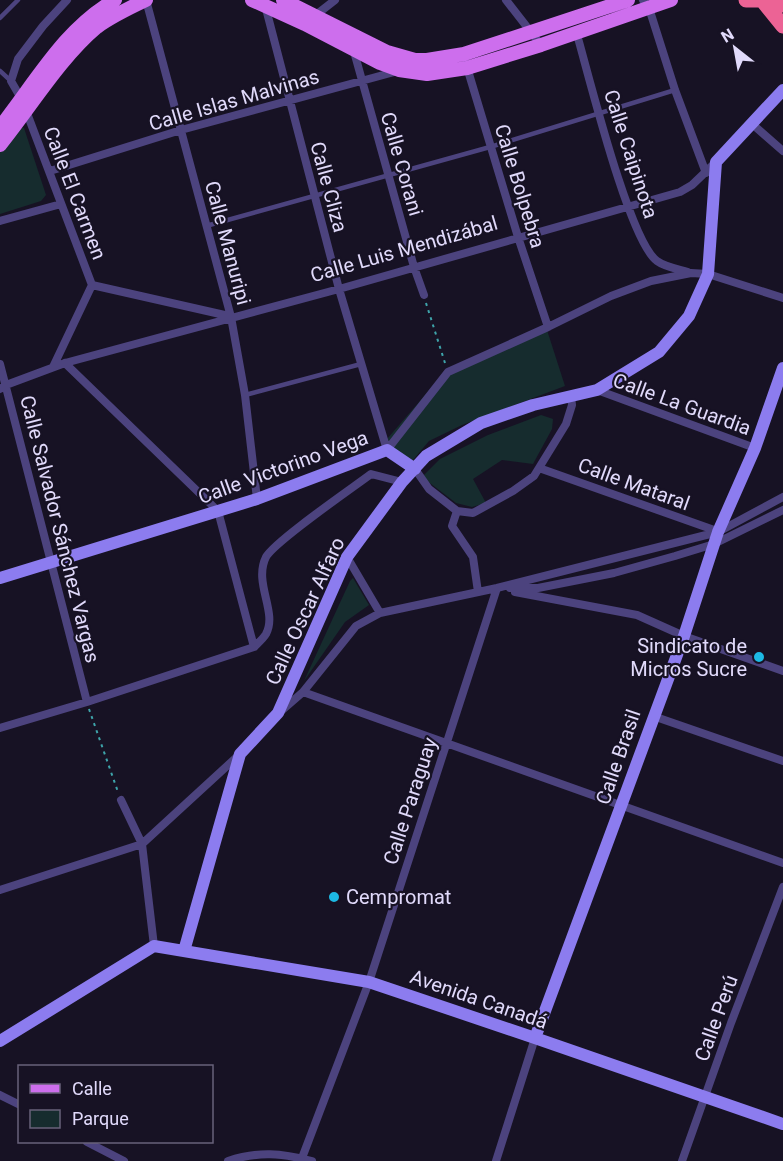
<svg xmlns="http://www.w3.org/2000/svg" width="783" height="1161" font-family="Roboto,sans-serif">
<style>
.green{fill:#162c2e}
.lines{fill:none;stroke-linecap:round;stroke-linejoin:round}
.path{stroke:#3ea4aa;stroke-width:2;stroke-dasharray:3 4.5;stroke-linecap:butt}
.lane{stroke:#4c437e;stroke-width:4.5}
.street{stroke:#4c437e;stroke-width:8}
.secondary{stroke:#8c7cef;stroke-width:12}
.primary{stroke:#cd6eed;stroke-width:14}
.highway{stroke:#ec6395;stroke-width:15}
.poi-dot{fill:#1db9e4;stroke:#171224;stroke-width:2}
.labels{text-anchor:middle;stroke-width:4.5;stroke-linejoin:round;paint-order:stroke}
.street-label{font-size:20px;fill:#e1dafb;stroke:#171224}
.poi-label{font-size:20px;fill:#e1dafb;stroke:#171224;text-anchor:end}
</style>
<rect width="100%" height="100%" fill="#171224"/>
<!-- green -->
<path class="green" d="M19,126L24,128L46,195L41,201L0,214V151Z
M547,330L565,386L462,425L429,441L413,460L403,462L390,456L387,439L432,387L451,371Z
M541,415L553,419L552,429L533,464L502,460L473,479L486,503L472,507L456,503L422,477L440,459L488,435Z
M353,578L369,605L345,622L304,681L350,581Z"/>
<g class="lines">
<!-- path -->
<path class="path" d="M426,303L445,363
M89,709L118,792"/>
<!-- lane -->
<path class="lane" d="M0,18L18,0
M0,71L11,81
M206,226L490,147L675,90
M245,395L361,364"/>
<!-- street -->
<path class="street" d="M67,0L43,26L18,59L11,81L22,100L92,285
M146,0L231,317L245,395L257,499
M506,0L541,45
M643,0L649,8L675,90L706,173
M265,5L339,289L387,450
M312,18L335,0
M576,31C588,72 629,241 657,261C665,267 678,269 688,272
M353,48L414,267L424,295
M466,64L518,237L548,327
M751,123L783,151
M50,171L181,130L398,71
M0,221L61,204
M92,285L229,316
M65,363L218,511L254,647
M0,364L87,702
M53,367L92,285
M0,389L6,385L65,363L339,289L680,192L692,185L716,162
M597,390L755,448
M387,450L448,372L548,327L611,296L651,281L691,273L708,274L783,298
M539,468L717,531
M415,469L429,489L457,511L473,513L513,491L534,476L566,424L572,405L571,396
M457,511L452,526L473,557L478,592
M347,557L380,613
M510,588H538L614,573L675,556L714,544L783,510
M515,592L637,615L684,636L783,671
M303,692L783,863
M280,712L303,692L356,626L380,613L497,588L718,532L783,497
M653,716L783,761
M0,728L87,702L254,647C258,643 263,639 266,634C278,612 253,583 266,557C275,541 351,489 371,474L402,482
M121,800L142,844L154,946
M0,890L142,844L239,755
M0,1095L20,1105
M87,1142L124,1161
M302,1158L369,982L497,588
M228,1161C259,1151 281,1153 312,1161
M496,1161L535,1038
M682,1161L731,1023L783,887"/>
<!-- secondary -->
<path class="secondary" d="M0,578L257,499L387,450L415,469
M184,951L240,754L278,713L347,557L402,482L426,456L481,423L533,405L597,390L659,352L689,316L708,274L716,162L783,90
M535,1038L684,636L718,532L755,448L783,368
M0,1041L154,946L369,982L535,1038L783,1124"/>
<!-- primary -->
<path class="primary" d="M252,0L305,24L380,63L399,70L427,74L467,68L541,45L671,0
M283,0L387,52L415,60H427L464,54L628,0
M0,127C36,82 64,29 115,0
M0,145C30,108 60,58 97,27C112,16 129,8 146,0"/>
<!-- highway -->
<path class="highway" d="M746,0H763
M762,0L783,26
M779,0L783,5"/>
</g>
<!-- markers -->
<g class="poi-dot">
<circle cx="759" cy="657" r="6"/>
<circle cx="334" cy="897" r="6"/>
</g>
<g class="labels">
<!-- street labels -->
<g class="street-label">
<text transform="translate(234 100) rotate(-16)" y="7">Calle Islas Malvinas</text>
<text transform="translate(631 154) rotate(72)" y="7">Calle Caipinota</text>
<text transform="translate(402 164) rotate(74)" y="7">Calle Corani</text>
<text transform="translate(520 186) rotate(73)" y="7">Calle Bolpebra</text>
<text transform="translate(329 187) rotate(75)" y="7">Calle Cliza</text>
<text transform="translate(75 193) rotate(69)" y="7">Calle El Carmen</text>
<text transform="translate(228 243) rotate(75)" y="7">Calle Manuripi</text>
<text transform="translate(404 249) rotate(-16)" y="7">Calle Luis Mendizábal</text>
<text transform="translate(682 404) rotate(20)" y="7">Calle La Guardia</text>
<text transform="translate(283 467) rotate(-20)" y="7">Calle Victorino Vega</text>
<text transform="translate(634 484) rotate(20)" y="7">Calle Mataral</text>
<text transform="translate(60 529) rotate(76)" y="7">Calle Salvador Sánchez Vargas</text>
<text transform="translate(305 611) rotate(-65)" y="7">Calle Oscar Alfaro</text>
<text transform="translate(618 757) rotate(-71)" y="7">Calle Brasil</text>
<text transform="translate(410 801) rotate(-72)" y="7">Calle Paraguay</text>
<text transform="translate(479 999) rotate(19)" y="7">Avenida Canadá</text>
<text transform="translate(716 1018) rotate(-70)" y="7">Calle Perú</text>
</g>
<!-- poi labels -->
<g class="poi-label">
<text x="747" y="653">Sindicato de<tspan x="747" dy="23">Micros Sucre</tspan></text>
<text x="346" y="904" text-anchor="start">Cempromat</text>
</g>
</g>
<!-- legend -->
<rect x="18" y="1065" width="195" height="78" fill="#171224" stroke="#68627a" stroke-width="1.5"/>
<rect x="30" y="1084" width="30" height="9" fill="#cd6eed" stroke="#68627a" stroke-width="1.5"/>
<text x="72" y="1095" font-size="18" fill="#e1dafb">Calle</text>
<rect x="30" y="1110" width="30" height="18" fill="#162c2e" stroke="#68627a" stroke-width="1.5"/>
<text x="72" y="1125" font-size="18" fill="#e1dafb">Parque</text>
<!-- north arrow -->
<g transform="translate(735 48) rotate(329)" stroke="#171224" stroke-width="4.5" paint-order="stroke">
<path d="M0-4.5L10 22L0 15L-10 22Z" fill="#e1dafb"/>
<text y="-9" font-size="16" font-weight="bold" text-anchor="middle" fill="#e1dafb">N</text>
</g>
</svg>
